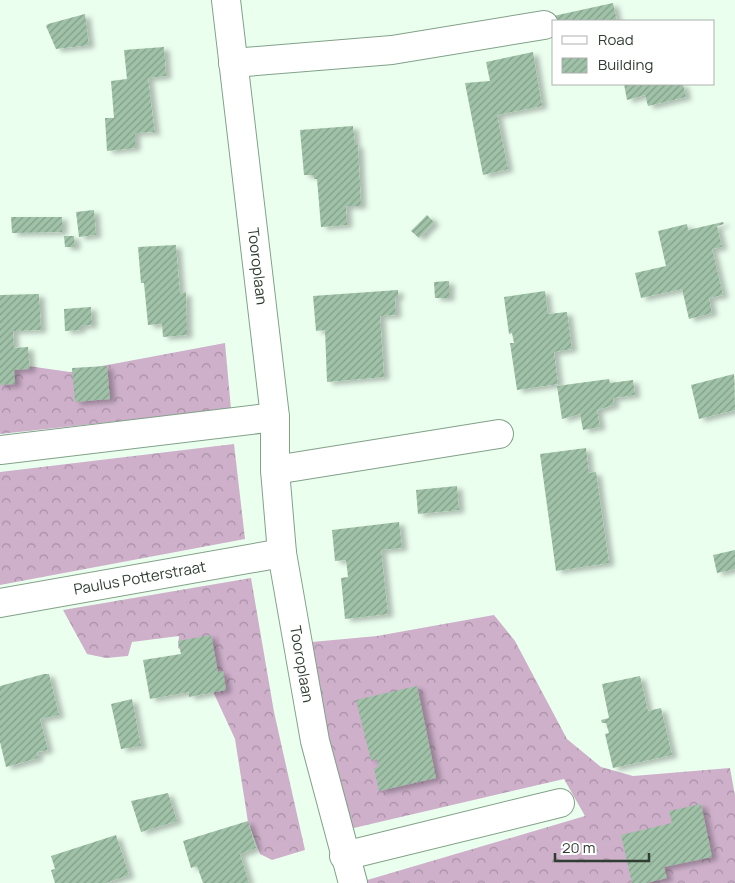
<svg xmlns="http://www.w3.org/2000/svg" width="735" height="883" font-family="Manrope,sans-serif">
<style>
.forest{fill:url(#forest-crowns)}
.building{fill:url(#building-hatch);filter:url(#shadow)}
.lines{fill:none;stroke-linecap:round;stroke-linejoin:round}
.minor-casing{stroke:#82a189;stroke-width:30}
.minor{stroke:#fff;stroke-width:28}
.labels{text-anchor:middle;stroke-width:4;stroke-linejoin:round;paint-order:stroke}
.street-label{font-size:15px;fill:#303d33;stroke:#fff}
</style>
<defs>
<pattern id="forest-crowns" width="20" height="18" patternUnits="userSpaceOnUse" patternTransform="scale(1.25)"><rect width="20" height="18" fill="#ceb0cb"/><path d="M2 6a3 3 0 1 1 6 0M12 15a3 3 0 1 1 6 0" fill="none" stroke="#a890a5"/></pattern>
<pattern id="building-hatch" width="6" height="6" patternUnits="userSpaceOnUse" patternTransform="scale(1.25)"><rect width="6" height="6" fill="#a0c2a8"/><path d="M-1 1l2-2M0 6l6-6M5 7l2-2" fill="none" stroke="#839f89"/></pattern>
<filter id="shadow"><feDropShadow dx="5.5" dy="3" stdDeviation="2.5" flood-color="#0004"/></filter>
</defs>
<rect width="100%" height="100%" fill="#ebffef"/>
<!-- forest -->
<path class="forest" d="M225,343L231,409L0,434V362L70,372Z
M234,444L245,539L0,585V472Z
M251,578L274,712L305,850L272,860L260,854L248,822L235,739L197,657L178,648L179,636L132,642L128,656L106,658L87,654L63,610Z
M494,615L515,641L567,739L601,767L633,776L730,768L735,796V883H357L585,816L564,779L341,831L301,643L377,636Z"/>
<!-- building -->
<path class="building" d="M613,3L617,21H554L549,17Z
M85,14L89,45L56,49L46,26L48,24Z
M164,47L166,76L148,78L155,135L153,132L135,133V148L107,151L105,118H114L111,81L127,79L124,50Z
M533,52L542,106L497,115L508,169L483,175L465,83L490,81L486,62Z
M624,84H683L686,97L648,106L645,95L627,100Z
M353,126L355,145H358L361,206H346L347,225L321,227L317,179H314L313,175H304L300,130Z
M94,210L96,235L79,237L76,212Z
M427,215L434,222L419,238L411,231Z
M11,217H62V232L12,233Z
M723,222L724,224L717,226L722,247L712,249L723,295L709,298L712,313L689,319L682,289L641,298L635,273L666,266L658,231L687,224L688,230Z
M64,236H74L75,247H65Z
M176,245L180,294L186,292L187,335L163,337L162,324L148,325L144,283H141L138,247Z
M449,281V298H435L434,282Z
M398,290V297H395L396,315L380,316L384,377L327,382L325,330L316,331L313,296Z
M545,291L548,314L567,312L572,349L554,352L558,384L517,390L510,343H514L512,333L509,334L504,297Z
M39,294L41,330L13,331L14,348L28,347L30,369L14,370L15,384L0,385V295Z
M91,307L92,325L80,326V330L65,331L64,309Z
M107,366L110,399L75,402L72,368Z
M734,374L735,410L699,419L691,385Z
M609,379L610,383L633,380L635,395L613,398L614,405L597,410L600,427L583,430L580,414L562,419L557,386Z
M586,448L589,473L596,472L609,563L556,571L540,454Z
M457,486L459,510L418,514L416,490Z
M399,522L402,548L381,550L388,614L345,619L341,578L348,577L346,560L335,561L332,530Z
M735,550V569L717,573L713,555Z
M211,635L218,672L223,671L226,690L189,697V692L150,699L143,660L181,654L178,641Z
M44,674H49L59,715L40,719L48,750L37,752L38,758L6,767L0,742V686Z
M640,676L648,711L661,708L672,755L613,768L605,734L609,733L606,723H602L601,720L609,718L602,684Z
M417,686L436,778L379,791L374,768L379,767L377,759L371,760L356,700Z
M132,699L141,746L121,749L111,704Z
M168,793L177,821L141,832L131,801Z
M701,804L712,857L664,867L667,878L646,883H632L621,835L672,823L669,811Z
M248,821L256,848L240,854L249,883H203L197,866L191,868L183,841Z
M116,835L129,875L106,883H55L51,870L55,869L51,856Z"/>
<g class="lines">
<!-- minor casing -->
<g class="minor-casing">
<g id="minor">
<path id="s1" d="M226,0L275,417V470L282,553L315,741L353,883"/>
<path d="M233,63L392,50L544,25"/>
<path d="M0,450L275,417"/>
<path d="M275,470L499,434"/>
<path id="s2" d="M0,603L282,553"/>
<path d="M344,856L560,803"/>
</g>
</g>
<!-- minor -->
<use href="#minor" class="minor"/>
</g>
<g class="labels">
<!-- street labels -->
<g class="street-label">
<text dy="5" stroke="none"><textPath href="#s1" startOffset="268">Tooroplaan</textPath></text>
<text dy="5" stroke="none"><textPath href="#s2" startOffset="142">Paulus Potterstraat</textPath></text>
<text dy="5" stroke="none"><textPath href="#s1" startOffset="669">Tooroplaan</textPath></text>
</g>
</g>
<!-- legend -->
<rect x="552" y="20" width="162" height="65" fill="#ffffff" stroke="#acb1ad"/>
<rect x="562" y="36" width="25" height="8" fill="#ffffff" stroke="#acb1ad"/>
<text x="598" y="45" font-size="15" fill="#303d33">Road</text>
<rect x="562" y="58" width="25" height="15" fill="url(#building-hatch)" stroke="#acb1ad"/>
<text x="598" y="70" font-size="15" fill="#303d33">Building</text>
<!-- scale -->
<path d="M555 853v8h94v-8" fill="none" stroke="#303d33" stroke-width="2.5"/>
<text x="562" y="853" font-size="15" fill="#303d33" stroke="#ffffff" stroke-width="4" paint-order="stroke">20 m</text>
</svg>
